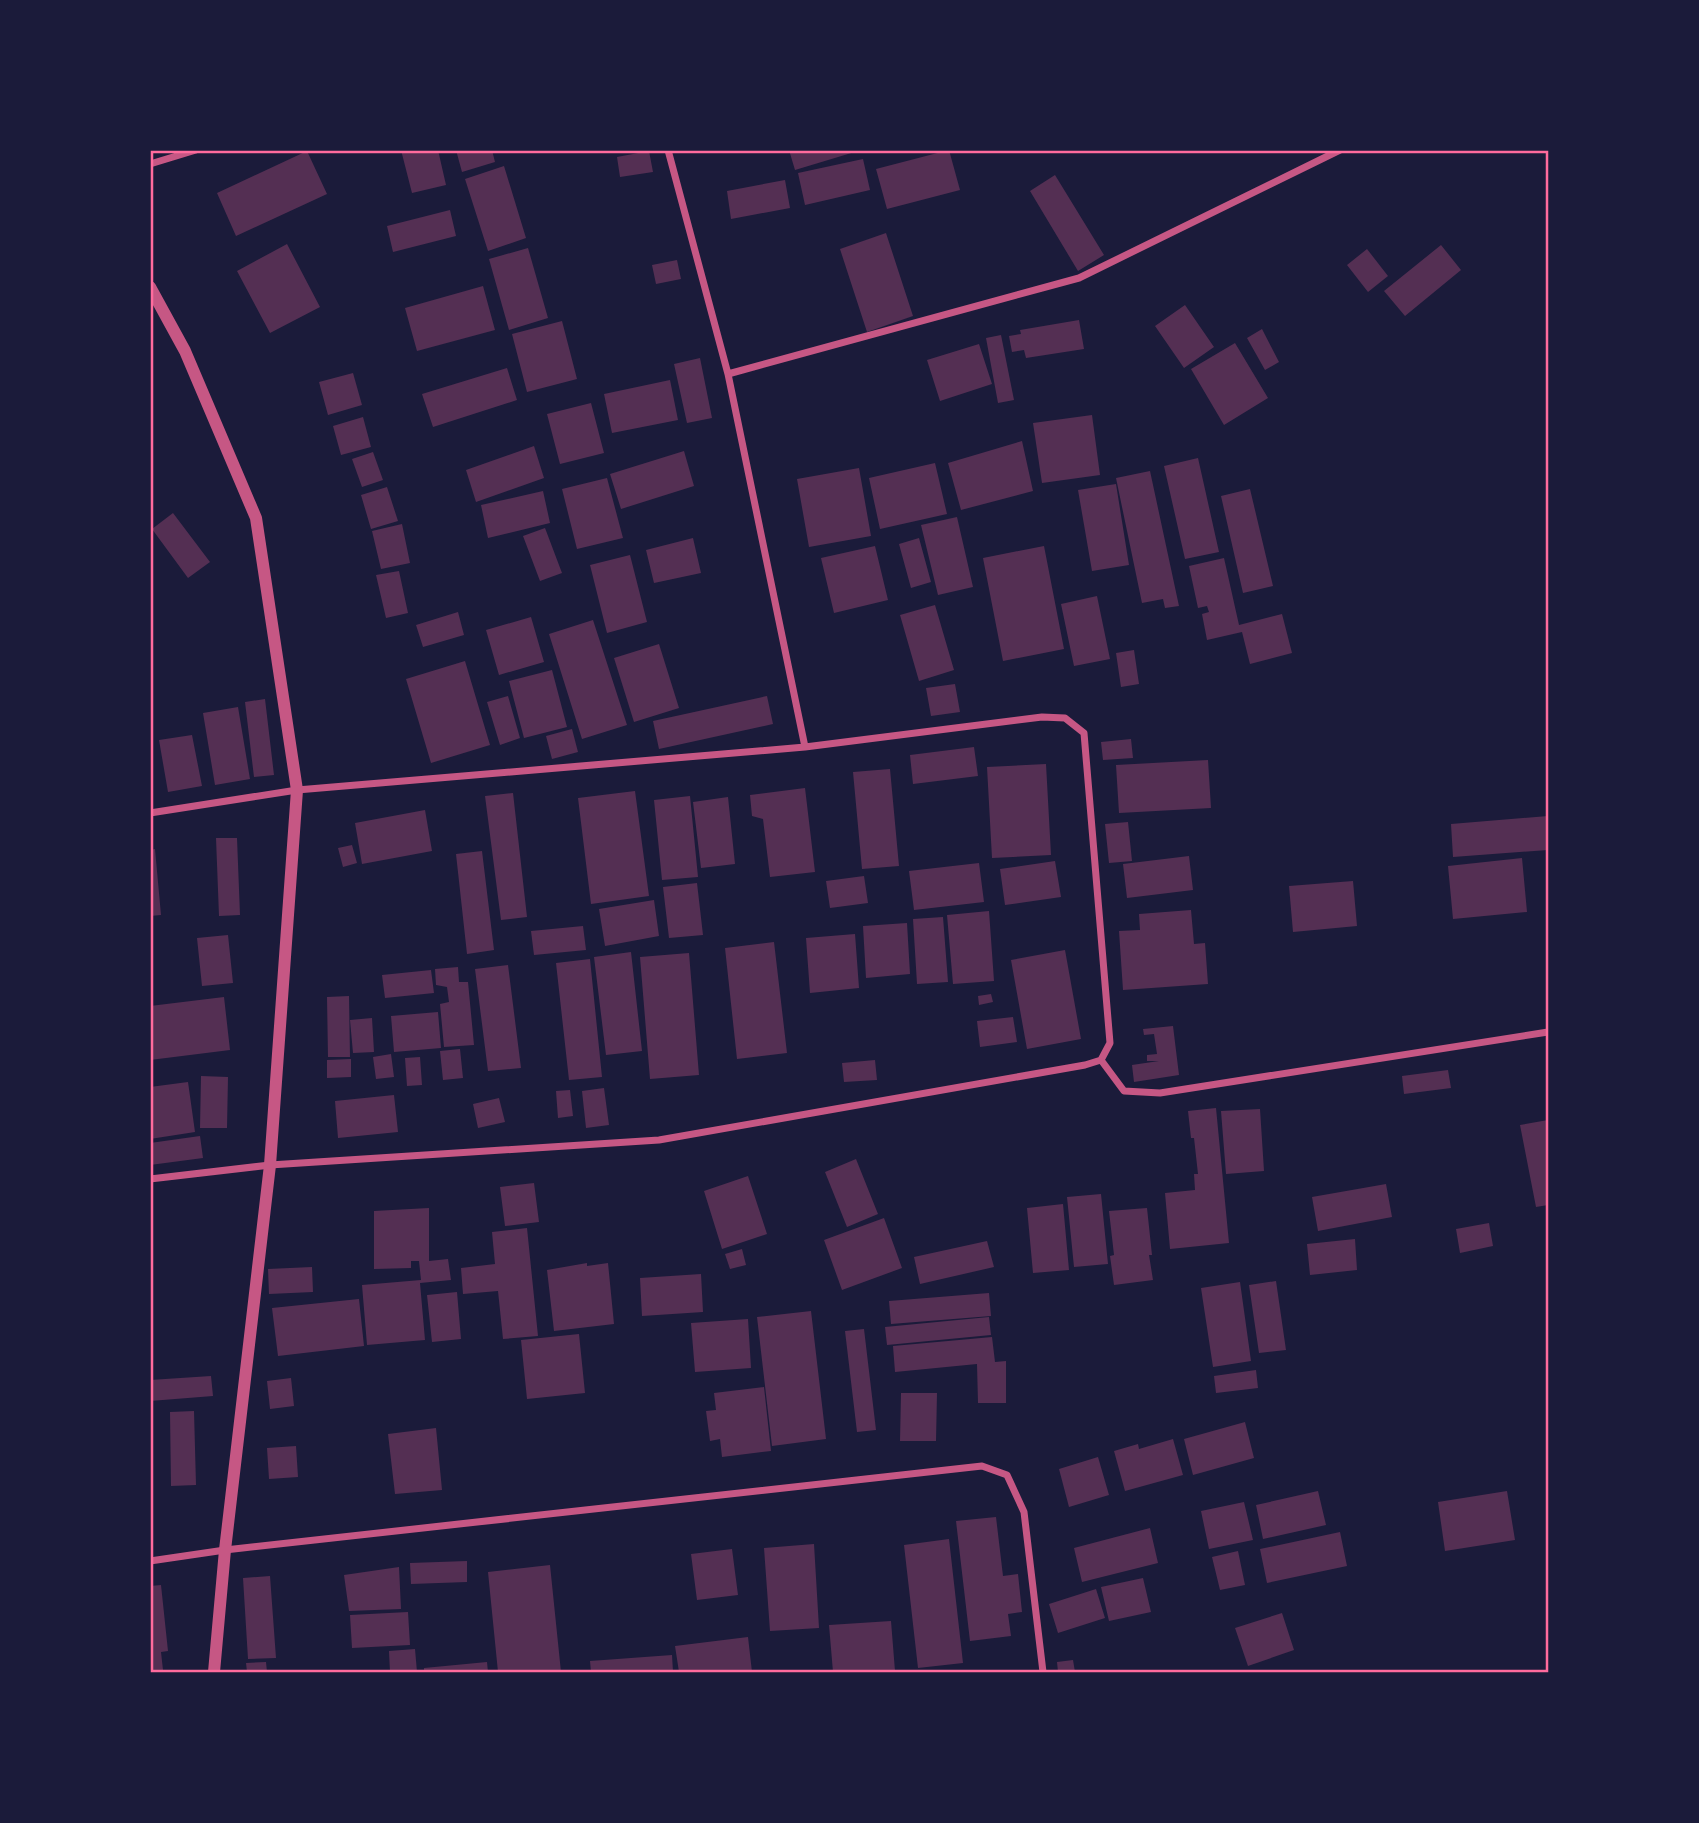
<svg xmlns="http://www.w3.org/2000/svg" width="1699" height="1823" font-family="Signika,sans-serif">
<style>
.building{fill:#542f53}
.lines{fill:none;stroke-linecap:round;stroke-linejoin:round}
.minor{stroke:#c65784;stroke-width:7}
.tertiary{stroke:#c65784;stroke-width:12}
.neatline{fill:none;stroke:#ff6b9d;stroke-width:2.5}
</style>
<rect width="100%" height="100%" fill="#1b1b3a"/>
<!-- building -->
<path class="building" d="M401,150H438L446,185L412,193Z
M456,150H492L495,162L462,172Z
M789,150H858V151L795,170Z
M949,150L960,190L887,209L876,169Z
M307,151L327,194L236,236L217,193Z
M649,151L653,172L620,177L617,157Z
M863,159L870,190L805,205L798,173Z
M504,166L526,238L488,251L465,179Z
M1055,175L1104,255L1078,271L1030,191Z
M785,180L790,208L731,219L727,191Z
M450,210L456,236L393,252L387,226Z
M886,233L913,316L867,332L840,249Z
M287,244L320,307L270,333L237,271Z
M1441,245L1461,270L1405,316L1384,291Z
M528,248L548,318L509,330L489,259Z
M1367,249L1388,276L1368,292L1347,265Z
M677,260L681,279L656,284L652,265Z
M483,286L495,330L417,351L405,308Z
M1185,305L1214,347L1184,368L1155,326Z
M1079,320L1084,349L1026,358L1024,350L1012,352L1009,336L1021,334L1020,330Z
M562,321L577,379L527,392L512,334Z
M1262,329L1279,362L1265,370L1247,338Z
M1001,335L1014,400L998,403L986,338Z
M1235,343L1268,398L1224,425L1191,369Z
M979,344L992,384L940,401L927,360Z
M700,358L712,418L687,423L674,364Z
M507,368L517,400L433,427L422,394Z
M353,373L362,405L328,415L319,382Z
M670,380L678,420L612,433L604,394Z
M591,403L604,453L560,464L547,414Z
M1092,415L1100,475L1042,483L1033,423Z
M363,417L371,447L341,455L333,426Z
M1022,441L1033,491L961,510L948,463Z
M534,446L544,478L476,502L466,470Z
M684,451L694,486L621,509L610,474Z
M373,452L383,480L362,487L352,459Z
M1198,458L1219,552L1185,559L1164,466Z
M935,463L947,514L880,529L869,478Z
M859,468L871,536L809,547L797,479Z
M1150,471L1179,606L1165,608L1163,599L1142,603L1116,478Z
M607,478L623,538L577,549L562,489Z
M1116,484L1129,565L1092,571L1078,490Z
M387,487L398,521L371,529L361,495Z
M1250,489L1273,586L1243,593L1221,496Z
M543,491L550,523L488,538L481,505Z
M173,513L210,562L188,578L152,529Z
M957,517L973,587L938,595L921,525Z
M402,524L410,563L381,569L372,531Z
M545,528L562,573L540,581L523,536Z
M693,538L701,573L654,583L646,550Z
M919,538L931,582L911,588L899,544Z
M875,546L888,600L834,613L821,558Z
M1044,546L1064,649L1003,661L983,558Z
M630,555L647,622L607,633L590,565Z
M1224,558L1239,625L1282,614L1292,653L1250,664L1242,632L1207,640L1202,614L1209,612L1207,606L1198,608L1189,566Z
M399,571L408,613L386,618L376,575Z
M1097,596L1110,659L1074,666L1061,604Z
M935,605L954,670L919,681L900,615Z
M458,612L464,635L423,647L416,625Z
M531,617L544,662L499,675L486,630Z
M593,620L627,725L582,739L549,634Z
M659,644L679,708L634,722L614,658Z
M1134,650L1139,684L1121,687L1116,653Z
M465,661L490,745L431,763L406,679Z
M552,670L567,727L524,738L509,681Z
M955,684L960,712L931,716L926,688Z
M508,696L520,738L500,745L487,702Z
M767,696L773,724L659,749L653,721Z
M265,699L274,775L254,777L245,702Z
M238,707L250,779L215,785L203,713Z
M572,729L578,752L552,759L546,736Z
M192,735L202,786L168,792L159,740Z
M1131,739L1133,758L1103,760L1101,742Z
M974,747L978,776L913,784L910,755Z
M1208,760L1211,808L1119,813L1116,765Z
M1046,764L1051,855L992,858L987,767Z
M890,769L899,866L862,869L853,772Z
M805,788L815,872L770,877L763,819L752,816L750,795Z
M635,791L649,896L591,904L578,798Z
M513,793L527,917L501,920L485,796Z
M690,796L698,877L662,880L654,800Z
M728,797L735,864L701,868L693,802Z
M425,810L432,851L362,864L355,823Z
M1548,816V850L1453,857L1451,824Z
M1128,822L1132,861L1109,863L1105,824Z
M216,838H237L240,915L219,916Z
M352,845L357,863L343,867L338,848Z
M155,849L161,915L150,916V850Z
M482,851L494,950L467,954L456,854Z
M1189,856L1193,890L1127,898L1123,864Z
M1522,858L1527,912L1453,919L1448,866Z
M1055,861L1061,897L1005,905L1000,869Z
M979,863L984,902L914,910L909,871Z
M864,876L868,903L830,908L826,881Z
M1353,881L1357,926L1293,932L1289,886Z
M697,883L703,935L669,938L663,887Z
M654,900L659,936L605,946L599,909Z
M1191,910L1194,944L1205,943L1208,984L1123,990L1119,931L1140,930L1139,914Z
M989,911L994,981L953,984L947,915Z
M943,917L948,982L917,984L913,919Z
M907,923L910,974L866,978L863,926Z
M583,926L586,950L534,955L531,931Z
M855,934L859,988L810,993L806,938Z
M228,935L233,983L202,986L197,938Z
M774,942L787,1053L737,1059L725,948Z
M1065,950L1081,1039L1027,1049L1011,960Z
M631,952L642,1051L606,1055L594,957Z
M689,953L699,1075L650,1079L640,957Z
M590,959L602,1077L569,1080L556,963Z
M508,965L521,1068L488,1071L475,969Z
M458,967L459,982H468L474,1045L444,1047L440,1004L449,1002L447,987L436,985L435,969Z
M431,970L434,993L385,998L382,975Z
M991,994L993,1002L979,1005L978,996Z
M349,996L350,1057H328L327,997Z
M224,997L230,1050L150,1060V1006Z
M438,1012L441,1048L394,1052L391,1016Z
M1013,1017L1017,1042L980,1047L977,1021Z
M372,1018L374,1052L353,1053L350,1020Z
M1173,1026L1179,1075L1134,1082L1132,1065L1159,1061H1147V1055L1157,1054L1154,1034L1144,1035L1143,1029Z
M460,1049L463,1078L443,1080L440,1051Z
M391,1054L394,1077L376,1079L373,1057Z
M420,1057L422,1085L407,1086L405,1058Z
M351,1059V1077L327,1078V1060Z
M875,1060L877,1080L844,1082L842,1063Z
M1448,1070L1451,1088L1404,1094L1402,1076Z
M201,1076L228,1077L227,1128H200Z
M188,1082L195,1132L150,1139V1087Z
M604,1088L609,1125L586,1128L582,1091Z
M570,1090L573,1116L558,1118L556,1091Z
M394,1095L398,1132L338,1138L335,1101Z
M499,1098L505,1122L478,1128L473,1104Z
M1216,1108L1229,1243L1170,1249L1165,1193L1195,1190L1194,1174H1198L1194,1138H1191L1188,1111Z
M1260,1109L1264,1171L1226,1174L1221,1111Z
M1548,1120V1205L1536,1207L1520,1125Z
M200,1136L203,1158L150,1165V1143Z
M856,1159L878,1214L847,1227L825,1172Z
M748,1176L767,1234L722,1249L704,1191Z
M534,1183L539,1222L505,1226L500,1187Z
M1386,1184L1392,1217L1318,1231L1312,1197Z
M1101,1194L1108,1264L1074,1267L1067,1197Z
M1063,1204L1069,1270L1033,1273L1027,1208Z
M429,1208V1261L448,1259L451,1280L420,1283L425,1340L367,1345L362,1285L421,1280L419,1261H411V1268L374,1269V1211Z
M1147,1208L1152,1255H1149L1153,1280L1114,1285L1110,1256L1114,1255L1109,1211Z
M884,1218L902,1268L842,1290L824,1240Z
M1489,1223L1493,1246L1460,1253L1456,1229Z
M527,1228L538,1336L503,1339L498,1291L463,1294L461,1268L495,1264L492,1232Z
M1355,1239L1357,1270L1310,1275L1307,1244Z
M987,1241L994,1267L920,1284L914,1257Z
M742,1249L746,1265L730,1269L725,1254Z
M587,1263V1266L608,1263L614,1324L554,1331L547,1270Z
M312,1267L313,1292L269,1294L268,1269Z
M701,1274L703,1312L642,1316L640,1278Z
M1276,1281L1286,1350L1259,1353L1249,1285Z
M1240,1282L1251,1361L1213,1367L1201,1288Z
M457,1292L461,1339L432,1342L427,1295Z
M989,1293L991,1316L891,1324L889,1301Z
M359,1299L364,1346L278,1356L272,1308Z
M811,1311L826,1439L772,1446L757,1317Z
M989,1317L991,1335L887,1345L885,1327Z
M748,1319L751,1368L695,1372L691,1323Z
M864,1329L876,1430L857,1432L845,1331Z
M579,1334L585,1393L527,1399L521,1340Z
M992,1337L995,1362L1006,1361V1403H978L977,1364L895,1372L893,1346Z
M1256,1370L1258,1388L1216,1393L1214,1376Z
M211,1376L213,1396L150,1401V1380Z
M291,1378L294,1406L270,1409L267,1381Z
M764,1387L771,1451L722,1457L720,1439L710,1441L706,1411L716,1410L714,1393Z
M901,1393H937L936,1441H900Z
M194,1411L196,1485L171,1486L170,1412Z
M1245,1422L1254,1458L1193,1475L1184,1439Z
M436,1428L442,1490L395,1494L388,1434Z
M1173,1439L1183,1475L1125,1491L1114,1451L1138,1444L1139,1449Z
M296,1446L298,1477L269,1479L267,1448Z
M1098,1457L1109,1495L1069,1507L1059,1469Z
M1318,1491L1326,1525L1263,1539L1256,1505Z
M1507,1491L1515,1540L1445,1551L1438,1502Z
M1244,1502L1253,1540L1209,1549L1201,1511Z
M996,1517L1003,1576L1018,1574L1022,1612L1008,1614L1011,1636L970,1641L956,1521Z
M1150,1528L1158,1563L1082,1582L1074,1548Z
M1340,1532L1347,1566L1267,1583L1260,1549Z
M949,1539L963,1663L918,1668L904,1545Z
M814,1544L819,1628L770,1631L764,1548Z
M732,1549L738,1595L697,1600L691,1554Z
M1238,1551L1245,1585L1220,1590L1212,1557Z
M467,1561V1582L411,1584L410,1563Z
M550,1565L561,1672H498L488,1572Z
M399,1567L401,1609L349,1611L344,1575Z
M270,1576L276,1658L248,1659L243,1578Z
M1143,1578L1151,1612L1109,1621L1101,1587Z
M161,1585L168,1651L161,1652L163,1670L150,1672V1586Z
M1096,1589L1105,1618L1058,1633L1049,1604Z
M408,1612L410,1645L352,1648L350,1615Z
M1282,1613L1294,1650L1248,1666L1235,1628Z
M891,1621L895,1671L833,1672L829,1625Z
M748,1637L752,1672H679L675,1646Z
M415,1649L417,1672H390L389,1651Z
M672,1655L673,1672H591L590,1661Z
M1073,1660L1075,1672H1058L1057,1662Z
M266,1662L267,1672H247L246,1663Z
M487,1662L488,1672H424V1668Z"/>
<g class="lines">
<!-- minor -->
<path class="minor" d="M668,150L728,374L805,747
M150,164L196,150
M728,374L1079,278L1340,150
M150,813L297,790L805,747L1042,717L1065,718L1084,733L1110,1043L1101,1060L1085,1065L659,1140L270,1165L150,1179
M1101,1060L1124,1091L1160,1093L1548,1032
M150,1561L225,1550L982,1466L1007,1475L1024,1512L1043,1672"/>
<!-- tertiary -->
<path class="tertiary" d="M150,287L185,351L256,518L297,790L270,1165L225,1550L214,1672"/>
</g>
<!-- border -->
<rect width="1699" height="1823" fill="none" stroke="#1b1b3a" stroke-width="304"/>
<rect x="152" y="152" width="1395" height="1519" class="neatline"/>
</svg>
